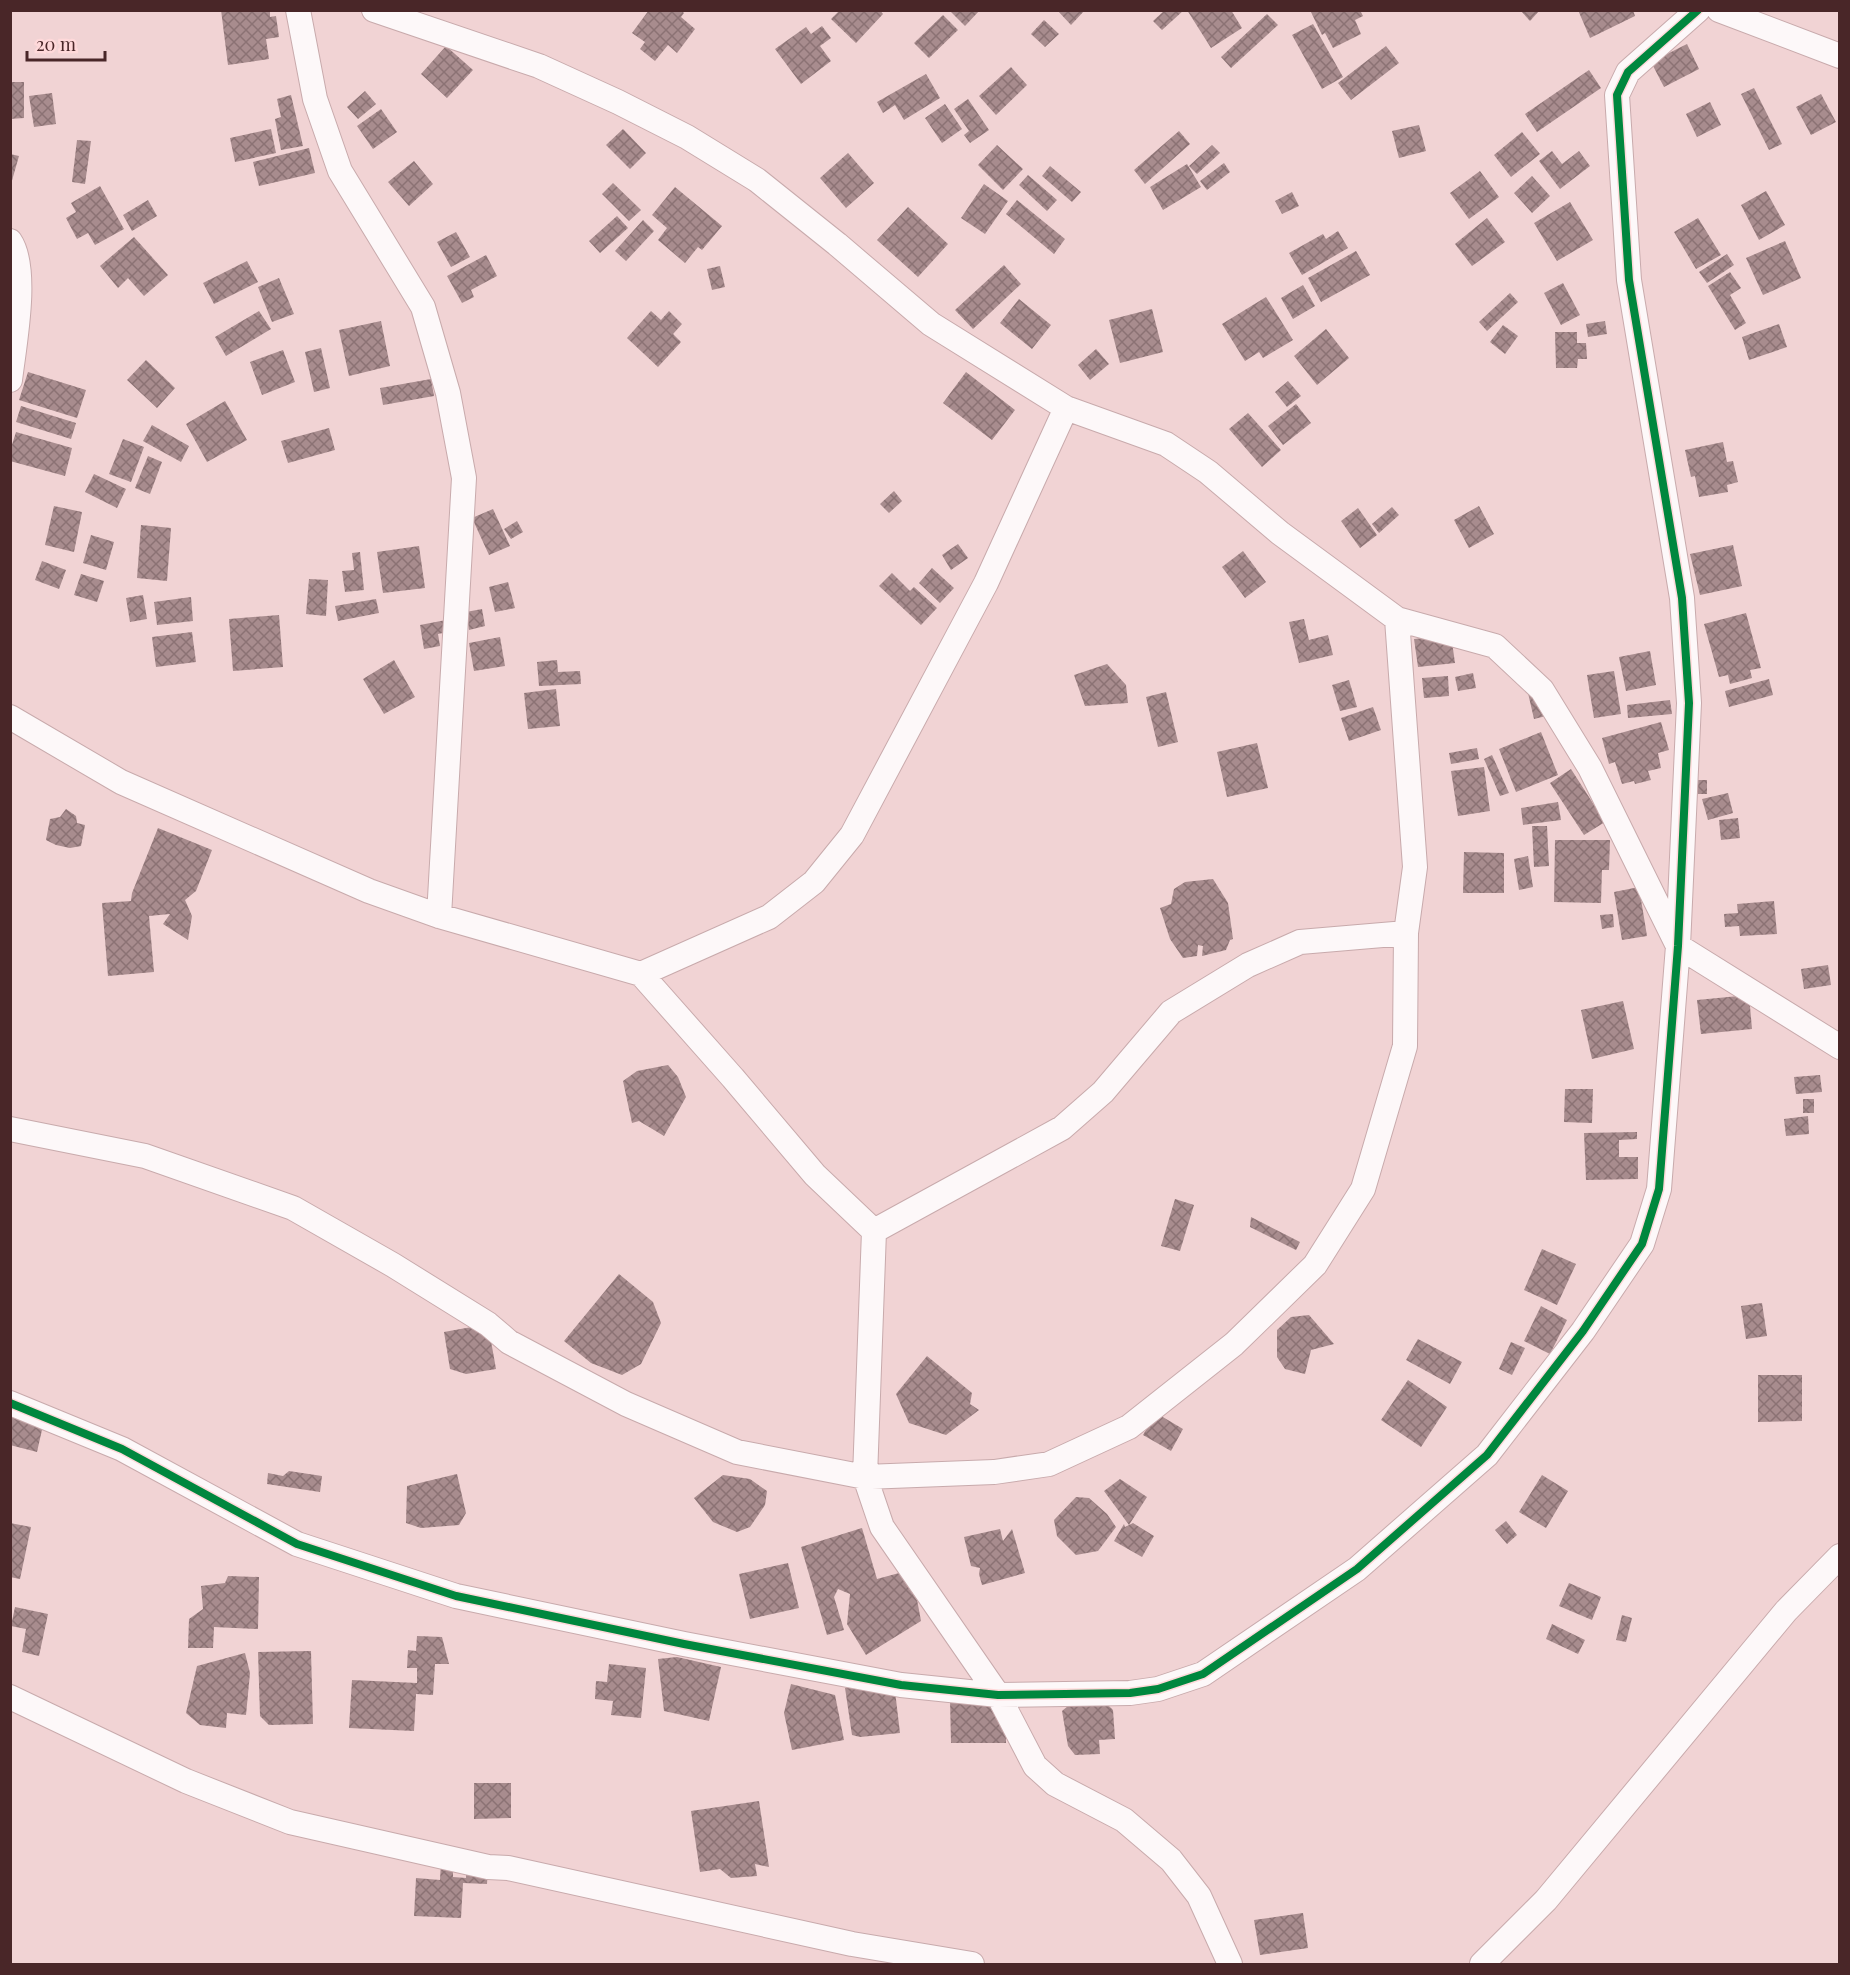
<svg xmlns="http://www.w3.org/2000/svg" width="1850" height="1975" font-family="'Playfair Display',serif">
<style>
.building{fill:url(#building-cross-hatch)}
.lines{fill:none;stroke-linecap:round;stroke-linejoin:round}
.minor-casing{stroke:#c8aaac;stroke-width:26}
.minor{stroke:#fdf8f9;stroke-width:24}
.cycleway-casing{stroke:#ffd9da;stroke-width:11}
.cycleway{stroke:#00873e;stroke-width:8}
</style>
<defs>
<pattern id="building-cross-hatch" width="8" height="8" patternUnits="userSpaceOnUse" patternTransform="scale(1.5)"><rect width="8" height="8" fill="#a88c8e"/><path d="M0 0l8 8M0 8l8-8" fill="none" stroke="#8b7274"/></pattern>
</defs>
<rect width="100%" height="100%" fill="#f1d3d4"/>
<!-- building -->
<path class="building" d="M221,10H270V17L276,16L279,37L266,39L269,59L228,65Z
M649,10H681L684,13L681,17L695,29L677,53L668,45L655,61L640,49L645,42L632,33Z
M840,10H880L883,14L856,43L831,19Z
M949,10H980L965,26Z
M1057,10H1085L1071,25Z
M1165,10H1184L1162,30L1153,21Z
M1187,10H1231L1242,28L1211,48Z
M1310,10H1360L1363,16L1355,20L1361,34L1333,48L1325,33L1322,35Z
M1520,10H1540L1530,21Z
M1578,10H1633L1635,16L1590,38Z
M1267,14L1278,25L1231,68L1221,57Z
M943,15L958,30L929,58L914,43Z
M1044,20L1059,34L1045,47L1031,34Z
M1313,24L1343,77L1322,89L1292,35Z
M822,26L831,38L820,46L831,61L801,84L775,49L806,27L811,34Z
M1687,44L1699,69L1664,87L1651,62Z
M446,46L473,70L447,98L421,74Z
M1386,46L1399,63L1351,100L1338,83Z
M1011,67L1027,85L996,115L979,96Z
M1589,70L1601,88L1537,132L1525,114Z
M926,74L940,98L904,120L895,105L883,113L877,102Z
M10,82H24V118L10,119Z
M1754,88L1782,144L1769,150L1741,94Z
M365,91L376,104L358,119L347,107Z
M52,93L56,124L34,127L29,96Z
M1821,94L1836,122L1811,135L1796,107Z
M291,95L303,146L281,150L275,119L281,117L277,99Z
M968,99L989,130L970,143L964,135L969,131L954,109Z
M1710,102L1721,125L1697,137L1686,114Z
M945,104L962,129L942,143L925,118Z
M381,109L397,132L373,149L357,126Z
M1419,125L1426,151L1399,158L1392,131Z
M271,129L276,153L235,162L230,138Z
M623,129L646,153L630,169L606,145Z
M1179,131L1190,144L1145,184L1134,170Z
M1522,132L1540,154L1511,177L1494,155Z
M77,140L91,141L85,184L72,182Z
M997,145L1023,169L1003,190L978,165Z
M1212,145L1220,153L1197,174L1189,166Z
M309,148L315,173L259,186L253,162Z
M1552,151L1562,164L1579,151L1590,166L1560,189L1539,161Z
M848,153L874,183L846,208L820,178Z
M10,154L19,156L11,184H10Z
M414,161L433,184L409,206L388,182Z
M1224,163L1230,172L1207,190L1200,181Z
M1187,164L1201,187L1163,210L1150,187Z
M1050,166L1081,192L1072,202L1042,176Z
M1480,171L1499,197L1469,219L1450,193Z
M1028,175L1057,200L1047,211L1019,185Z
M1532,176L1550,196L1532,213L1514,193Z
M613,183L641,210L629,221L602,194Z
M984,184L1008,201L985,234L961,218Z
M100,186L124,229L95,245L88,233L77,239L66,218L76,212L71,203Z
M675,187L722,226L702,250L698,247L685,263L658,240L667,228L652,215Z
M1766,191L1785,225L1759,240L1741,205Z
M1292,192L1299,206L1282,214L1275,201Z
M148,200L157,216L132,231L123,215Z
M1017,200L1065,239L1054,254L1006,214Z
M1570,202L1593,240L1557,261L1534,223Z
M908,207L948,244L918,277L877,240Z
M617,216L628,228L600,253L589,241Z
M1487,218L1505,242L1472,266L1455,244Z
M1698,218L1721,255L1696,269L1674,232Z
M643,220L654,231L626,261L615,251Z
M1338,231L1348,248L1302,275L1289,253L1323,234L1326,239Z
M456,232L470,257L451,267L437,242Z
M134,237L168,275L144,296L128,278L118,288L100,266Z
M1785,241L1801,278L1763,295L1746,258Z
M1356,251L1370,275L1321,302L1308,278Z
M1727,254L1734,265L1707,283L1699,272Z
M486,255L497,276L471,290L474,297L462,303L447,276Z
M247,261L258,282L214,304L203,283Z
M1004,265L1021,284L973,329L955,310Z
M720,266L725,287L712,290L707,269Z
M1730,272L1741,288L1730,295L1746,323L1735,330L1708,286Z
M279,278L294,314L272,322L258,287Z
M1563,283L1580,315L1561,325L1544,293Z
M1303,285L1315,306L1293,319L1281,298Z
M1510,293L1518,302L1487,331L1479,322Z
M1266,297L1293,340L1263,358L1259,352L1245,361L1222,324Z
M1019,299L1051,325L1032,349L1000,323Z
M1152,309L1163,352L1120,363L1109,320Z
M259,311L271,329L226,356L215,337Z
M651,311L661,320L669,311L682,324L673,334L681,342L658,367L627,338Z
M381,321L390,366L349,376L339,330Z
M1605,321L1607,334L1588,337L1586,324Z
M1779,324L1787,347L1749,360L1742,337Z
M1503,325L1518,336L1505,354L1490,342Z
M1326,329L1349,358L1317,385L1294,356Z
M1555,332H1577V343H1586L1587,359H1578L1577,368H1556Z
M321,348L330,388L314,392L305,352Z
M1096,349L1109,364L1090,380L1078,365Z
M283,350L295,382L262,395L250,362Z
M146,360L175,388L157,408L127,380Z
M28,372L86,390L77,418L19,400Z
M966,372L1015,410L992,440L943,403Z
M431,379L434,396L383,405L380,388Z
M1288,381L1301,396L1287,407L1275,392Z
M225,401L247,440L207,462L186,424Z
M1296,404L1311,423L1283,445L1268,426Z
M21,406L76,423L71,439L16,422Z
M1248,413L1281,450L1262,467L1229,429Z
M152,425L189,446L181,462L143,441Z
M329,428L335,450L288,463L281,441Z
M16,432L72,448L65,476L10,461V451Z
M123,439L144,447L131,482L109,474Z
M1723,442L1727,462L1733,461L1738,482L1727,485L1728,492L1699,497L1695,476L1691,477L1685,450Z
M148,456L162,462L150,494L135,488Z
M94,474L126,489L117,508L85,492Z
M894,491L902,501L889,513L880,504Z
M54,506L82,512L74,552L45,545Z
M1479,506L1494,534L1469,548L1454,520Z
M1392,507L1399,515L1379,533L1372,524Z
M1358,508L1377,535L1360,548L1341,521Z
M493,509L510,546L489,555L472,518Z
M517,521L523,532L511,539L504,529Z
M141,525L171,528L167,581L137,578Z
M91,535L114,542L106,570L83,563Z
M958,544L968,558L951,570L942,555Z
M1733,545L1742,586L1700,595L1690,554Z
M419,546L425,588L383,593L377,552Z
M1243,551L1266,582L1245,598L1222,567Z
M360,552L364,590L345,592L342,571L354,570L352,553Z
M42,561L66,570L59,589L35,580Z
M932,568L954,588L940,603L919,583Z
M892,573L910,591L914,587L937,608L921,625L879,586Z
M81,574L104,581L97,602L74,595Z
M309,579L328,580L326,616L306,614Z
M508,582L515,608L495,612L489,587Z
M143,595L147,619L130,622L126,598Z
M191,597L193,621L157,625L154,602Z
M376,599L379,613L338,621L335,606Z
M482,609L485,626L469,630L466,612Z
M1746,613L1761,668L1750,670L1752,678L1730,684L1728,675L1719,677L1704,624Z
M279,615L283,667L233,671L229,619Z
M1304,619L1309,640L1328,635L1333,655L1299,663L1289,622Z
M446,620L448,632L438,634L440,646L424,649L420,625Z
M192,632L196,662L156,667L152,637Z
M1451,635L1455,663L1418,667L1414,639Z
M500,637L505,666L474,671L469,643Z
M1650,651L1656,685L1626,691L1619,657Z
M394,660L415,697L384,714L363,679Z
M557,660L558,672L580,671L581,684L539,686L537,662Z
M1107,664L1126,685L1128,703L1085,706L1074,675Z
M1614,671L1621,714L1594,718L1587,675Z
M1473,673L1476,688L1458,691L1455,677Z
M1448,676L1449,696L1424,698L1422,678Z
M1769,679L1773,695L1729,707L1725,691Z
M1349,680L1357,707L1340,711L1332,685Z
M556,689L560,726L528,729L524,693Z
M1540,690L1546,716L1534,719L1528,693Z
M1166,692L1178,742L1158,747L1146,697Z
M1670,700L1672,714L1628,718L1627,705Z
M1373,707L1381,730L1349,741L1341,718Z
M1661,722L1669,750L1658,753L1661,768L1648,771L1651,780L1635,784L1634,781L1622,784L1615,762L1609,764L1602,738Z
M1541,732L1558,775L1516,792L1499,749Z
M1257,743L1268,788L1227,797L1217,752Z
M1477,748L1479,759L1451,764L1449,753Z
M1492,755L1509,793L1500,796L1484,759Z
M1484,767L1490,811L1458,816L1451,771Z
M1571,769L1605,822L1584,835L1550,783Z
M1698,780H1707V794H1698Z
M1728,793L1733,813L1708,820L1702,799Z
M1558,802L1561,820L1523,825L1521,808Z
M66,809L76,816L77,823L85,825L81,846L70,848L56,845L46,840L50,819L60,817Z
M1738,818L1740,838L1721,840L1719,820Z
M1532,826H1547L1549,866L1534,867Z
M158,828L212,850L196,891L185,900L192,916L188,940L163,924L170,914L149,916L154,972L108,976L102,903L131,901L132,893Z
M1555,840H1610L1609,870H1602L1601,903L1554,902Z
M1464,852L1504,853V893H1463Z
M1528,856L1533,887L1519,890L1514,859Z
M1213,879L1228,903L1233,939L1230,940L1226,950L1202,956L1203,946L1198,945L1197,956L1183,958L1170,939L1160,908L1171,904L1174,889L1185,882Z
M1639,887L1647,936L1622,940L1614,892Z
M1774,901L1777,934L1740,936L1739,926L1725,927L1724,914L1738,913L1737,904Z
M1613,914L1614,927L1602,929L1600,915Z
M1828,965L1831,985L1804,989L1801,969Z
M1749,995L1752,1029L1701,1034L1697,1000Z
M1623,1001L1634,1049L1592,1059L1581,1010Z
M668,1065L678,1077L686,1097L664,1136L639,1121L632,1123L623,1081L637,1071Z
M1820,1075L1822,1092L1796,1094L1794,1077Z
M1565,1089H1593L1592,1123L1564,1122Z
M1803,1099H1814V1113H1803Z
M1808,1116L1809,1134L1786,1136L1784,1119Z
M1637,1132V1139L1619,1140V1157H1638V1179L1586,1180L1584,1133Z
M1175,1199L1194,1205L1180,1251L1161,1246Z
M1251,1217L1300,1242L1296,1250L1250,1227Z
M1542,1249L1576,1264L1557,1305L1524,1290Z
M619,1274L653,1302L661,1323L641,1364L622,1375L591,1363L564,1341Z
M1762,1303L1767,1336L1746,1339L1741,1306Z
M1541,1306L1567,1320L1550,1354L1524,1341Z
M1309,1315L1334,1344L1311,1350L1305,1374L1285,1369L1277,1357V1330L1291,1317Z
M488,1324L496,1369L466,1374L450,1369L444,1332Z
M1418,1339L1462,1362L1450,1384L1406,1360Z
M1511,1342L1525,1348L1512,1375L1499,1369Z
M927,1356L972,1393L970,1404L979,1410L946,1435L909,1423L896,1394Z
M1758,1375H1802V1421L1758,1422Z
M1408,1380L1447,1407L1421,1447L1381,1420Z
M10,1413L44,1421L37,1452L10,1445Z
M1156,1413L1183,1429L1171,1451L1143,1435Z
M289,1471L322,1476L320,1492L267,1484L268,1473L283,1476Z
M457,1474L466,1513L459,1525L421,1528L406,1523L407,1486Z
M723,1475L750,1479L767,1491L765,1505L750,1527L737,1532L713,1522L694,1498Z
M1542,1475L1568,1491L1546,1528L1519,1512Z
M1120,1479L1147,1497L1129,1525L1104,1491Z
M1076,1497L1089,1498L1107,1514L1116,1527L1098,1551L1076,1555L1057,1536L1054,1520Z
M1506,1521L1517,1535L1507,1544L1495,1530Z
M10,1523L31,1527L20,1579L10,1577Z
M1133,1523L1154,1536L1142,1557L1114,1541L1124,1524L1125,1527Z
M862,1528L877,1579L899,1573L914,1583L921,1621L866,1655L847,1624L850,1594L838,1589L834,1597L844,1630L827,1635L801,1547Z
M1000,1529L1003,1541L1012,1529L1025,1573L982,1585L979,1574L980,1568L971,1566L964,1537Z
M788,1563L799,1608L750,1619L739,1574Z
M228,1576L259,1577L258,1629L214,1627L213,1648H188L189,1619L203,1609L201,1586L225,1583Z
M1569,1583L1601,1597L1592,1620L1559,1606Z
M15,1607L48,1614L39,1656L22,1652L26,1629L11,1626Z
M1622,1615L1632,1618L1626,1642L1616,1640Z
M1552,1624L1585,1640L1578,1654L1546,1639Z
M417,1636L442,1637L449,1664H435L433,1695L416,1694L414,1731L349,1728L352,1680L417,1683V1668H407L408,1650L416,1651Z
M311,1651L313,1724L269,1725L260,1716L258,1652Z
M245,1653L250,1673L246,1715L227,1713L226,1728L200,1725L186,1713L197,1666Z
M677,1657L721,1667L709,1721L664,1711L658,1659Z
M609,1664L646,1668L641,1718L611,1715L613,1701L595,1699L596,1681L607,1682Z
M791,1684L835,1695L844,1740L792,1750L784,1713Z
M871,1685L895,1691L900,1733L860,1737L852,1735L845,1688Z
M996,1698L1006,1710V1743H951L950,1699Z
M1103,1700L1113,1710L1115,1739L1099,1740L1100,1754L1075,1755L1068,1746L1062,1711L1074,1701Z
M474,1783H511V1818L474,1819Z
M759,1801L769,1867L755,1864L757,1876L731,1878L720,1869L700,1872L691,1811Z
M441,1861L453,1862V1877L466,1878V1865L488,1867L487,1884L463,1883L461,1918L414,1916L416,1878L440,1880Z
M1303,1913L1308,1948L1260,1955L1254,1920Z"/>
<g class="lines">
<!-- minor casing -->
<g class="minor-casing">
<path id="minor" d="M298,10L315,99L340,171L423,307L448,393L464,478L439,916
M374,10L539,66L618,102L687,137L757,180L837,244L931,324L1066,408L1166,444L1208,472L1280,533L1397,619L1495,646L1542,690L1590,768L1678,946L1840,1047
M1719,10L1840,56
M10,241C29,269 14,346 10,380
M10,717L121,782L369,891L439,916L641,974L769,917L814,882L852,835L986,583L1066,408
M641,974L733,1078L815,1175L874,1231L865,1477L882,1527L998,1695L1035,1766L1055,1784L1124,1820L1171,1860L1199,1896L1230,1964
M10,1129L145,1156L293,1208L393,1265L488,1324L509,1342L626,1404L737,1452L865,1477L994,1472L1049,1464L1129,1427L1234,1344L1315,1265L1363,1189L1405,1046L1406,933L1415,867L1397,619
M874,1231L1062,1128L1103,1092L1171,1012L1248,965L1300,942L1406,933
M10,1403L122,1449L297,1544L456,1596L684,1644L901,1685L998,1695L1130,1693L1158,1689L1203,1674L1357,1569L1487,1455L1583,1331L1642,1244L1659,1189L1678,946L1689,703L1682,598L1629,280L1617,95L1628,72L1698,10
M10,1697L186,1781L290,1822L488,1867L508,1868L852,1944L972,1964
M1482,1964L1546,1900L1786,1611L1840,1556"/>
</g>
<!-- minor -->
<use href="#minor" class="minor"/>
<!-- cycleway casing -->
<g class="cycleway-casing">
<path id="cycleway" d="M10,1403L122,1449L297,1544L456,1596L684,1644L901,1685L998,1695L1130,1693L1158,1689L1203,1674L1357,1569L1487,1455L1583,1331L1642,1244L1659,1189L1678,946L1689,703L1682,598L1629,280L1617,95L1628,72L1698,10"/>
</g>
<!-- cycleway -->
<use href="#cycleway" class="cycleway"/>
</g>
<!-- border -->
<rect width="1850" height="1975" fill="none" stroke="#492628" stroke-width="24"/>
<!-- scale -->
<path d="M27 51v9h78v-9" fill="none" stroke="#492628" stroke-width="3"/>
<text x="36" y="51" font-size="18" fill="#492628" stroke="#ffd9da" stroke-width="4.5" paint-order="stroke">20 m</text>
</svg>
